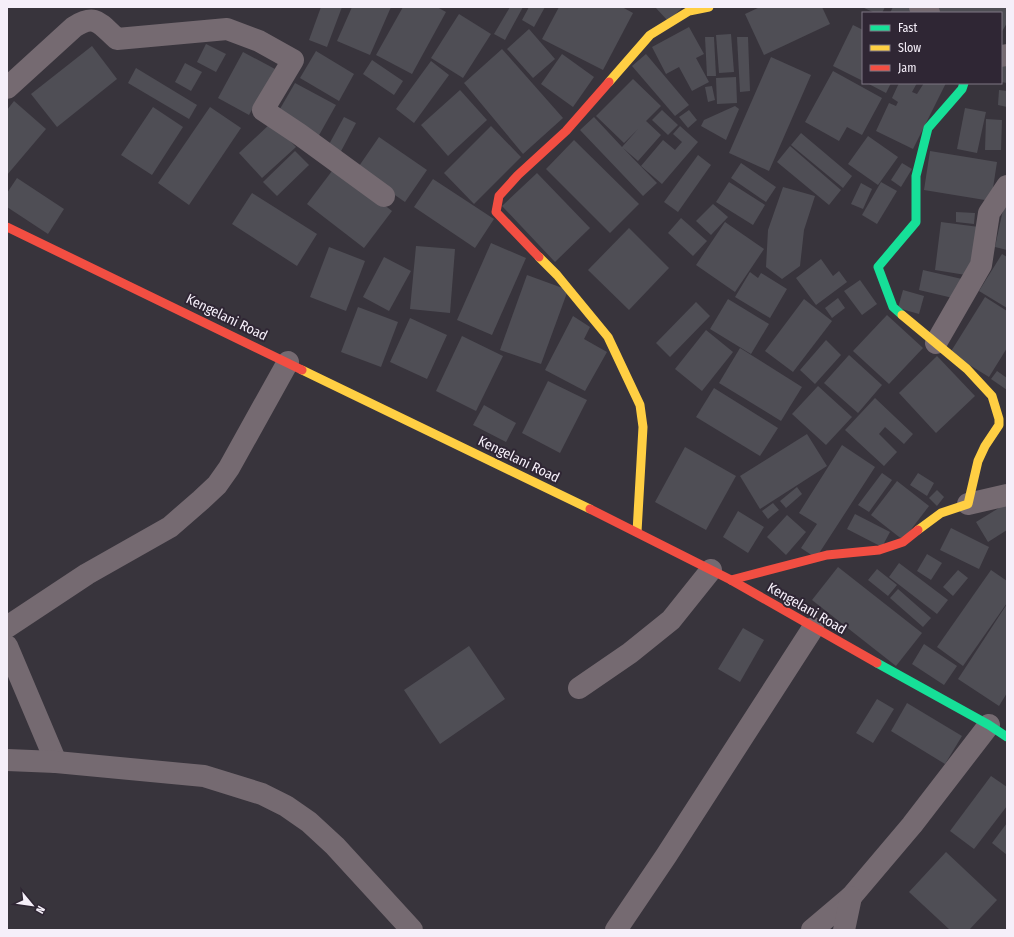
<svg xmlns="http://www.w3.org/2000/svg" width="1014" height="937" viewBox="0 0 1014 937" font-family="'Fira Sans Condensed',sans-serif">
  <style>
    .building { fill: #4f4e55 }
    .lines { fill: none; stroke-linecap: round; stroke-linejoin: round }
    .street { stroke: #756a71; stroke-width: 22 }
    .fast { stroke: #16e098; stroke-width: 9 }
    .slow { stroke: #ffcf43; stroke-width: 9 }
    .jam { stroke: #f24e42; stroke-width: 9 }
    .labels { text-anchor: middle; stroke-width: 4; stroke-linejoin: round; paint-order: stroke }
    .street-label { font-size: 14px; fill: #f5eff9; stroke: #2f2634 }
  </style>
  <rect width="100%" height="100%" fill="#38343c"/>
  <g class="building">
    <polygon points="321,7 342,7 327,47 309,40"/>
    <polygon points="352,7 391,7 370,55 337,41"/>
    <polygon points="403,7 437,7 446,12 412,74 376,55"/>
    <polygon points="510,7 523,7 505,40 494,34"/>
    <polygon points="529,7 545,7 534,27 522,20"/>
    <polygon points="559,7 622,7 633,13 603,70 542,39"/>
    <polygon points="655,7 683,7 668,21"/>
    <polygon points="760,7 822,7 830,24 764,55 745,14"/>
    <polygon points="862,7 885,7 882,13 875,13"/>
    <polygon points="893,7 907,7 918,13 890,13"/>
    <polygon points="929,7 1007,7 1007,23 1001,33 1001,13 936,13"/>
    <polygon points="459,14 491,34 463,78 431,58"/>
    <polygon points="853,25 863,30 863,81 833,66"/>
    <polygon points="689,27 704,54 696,58 709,82 692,91 679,67 666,74 652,47"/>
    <polygon points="529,29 555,59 533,78 507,49"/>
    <polygon points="731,34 734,72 719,73 716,35"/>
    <polygon points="705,37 714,37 716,76 707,76"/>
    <polygon points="737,37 748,37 750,91 740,92"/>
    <polygon points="206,44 226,54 216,72 197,62"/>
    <polygon points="92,46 117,79 57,127 31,94"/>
    <polygon points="502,49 563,118 523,154 464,83"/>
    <polygon points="316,51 354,74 339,101 300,78"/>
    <polygon points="243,52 275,69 249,115 218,98"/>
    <polygon points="562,54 594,77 573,107 541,84"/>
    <polygon points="646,54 689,105 675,116 632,66"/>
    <polygon points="771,57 811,75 769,171 729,153"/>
    <polygon points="372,60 403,81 394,95 363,74"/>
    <polygon points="431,61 449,75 414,123 396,109"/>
    <polygon points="185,63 202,72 191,91 175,82"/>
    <polygon points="1001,63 1007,64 1007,83 1001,82"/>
    <polygon points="136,68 197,105 189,119 128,83"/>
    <polygon points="833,71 882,98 862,135 847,127 839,141 805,122"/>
    <polygon points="736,77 737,103 717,104 716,78"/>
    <polygon points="633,79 661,106 646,121 661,135 638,161 623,148 657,183 643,196 580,130 594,117 622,147 638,129 624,143 596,116"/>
    <polygon points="295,83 336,105 318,137 277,114"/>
    <polygon points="867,83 891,83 886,93"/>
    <polygon points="899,83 917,83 912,92 917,94 924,83 946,83 913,149 876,131 889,103 896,106 898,102 892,98"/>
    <polygon points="712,86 715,100 708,102 705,87"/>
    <polygon points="460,90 487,120 448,156 421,125"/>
    <polygon points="999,90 1007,91 1007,107 998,105"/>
    <polygon points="14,101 46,129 7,175 7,110"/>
    <polygon points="735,106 739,109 726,140 701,126 704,120"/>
    <polygon points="153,107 183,127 152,175 121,155"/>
    <polygon points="210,107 241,128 189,205 158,183"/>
    <polygon points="965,108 986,112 977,153 957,149"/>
    <polygon points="662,110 678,125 668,135 652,120"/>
    <polygon points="689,110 697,120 688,128 679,117"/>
    <polygon points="344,117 356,123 339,155 327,148"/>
    <polygon points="986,119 1002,120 1001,150 985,150"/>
    <polygon points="272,122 296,147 262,178 239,153"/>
    <polygon points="491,126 521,157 474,204 444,173"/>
    <polygon points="680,126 698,142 662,184 641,166 663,140 675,150 682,142 673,134"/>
    <polygon points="801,133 852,176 843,188 791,145"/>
    <polygon points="868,136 898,157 878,185 848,164"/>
    <polygon points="379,137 427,170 405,202 357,169"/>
    <polygon points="574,140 639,204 610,233 546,169"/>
    <polygon points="790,146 841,190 829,205 777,162"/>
    <polygon points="295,151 309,165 277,196 263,182"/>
    <polygon points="930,151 997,162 991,201 924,190"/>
    <polygon points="698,155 711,165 678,212 664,202"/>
    <polygon points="741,163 776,187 766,202 731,178"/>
    <polygon points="902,163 912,169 901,187 891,180"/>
    <polygon points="335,167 392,211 364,248 307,204"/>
    <polygon points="537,173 590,228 555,262 502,206"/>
    <polygon points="17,178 64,209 48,234 7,207 7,193"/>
    <polygon points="433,179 494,219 475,248 414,207"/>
    <polygon points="729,182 765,205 753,225 716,202"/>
    <polygon points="881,182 897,191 877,224 862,215"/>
    <polygon points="861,183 872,189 863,209 851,204"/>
    <polygon points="783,187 815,196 804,230 800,266 782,279 766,267 768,230"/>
    <polygon points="252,193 317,234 297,266 232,224"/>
    <polygon points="713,204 728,217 711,235 696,221"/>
    <polygon points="1004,205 1007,206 1007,250 995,247"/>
    <polygon points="956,212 975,213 974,224 956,222"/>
    <polygon points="681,218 707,241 693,256 668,233"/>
    <polygon points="725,222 764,249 735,292 696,265"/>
    <polygon points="941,222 979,227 972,276 935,270"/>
    <polygon points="629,228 669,268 629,310 588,270"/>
    <polygon points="491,243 526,258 492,335 457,320"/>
    <polygon points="416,246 455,249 450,313 410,309"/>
    <polygon points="329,247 365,261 346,311 310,297"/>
    <polygon points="1002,254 1007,257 1007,308 979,291"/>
    <polygon points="384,257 411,271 389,311 363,297"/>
    <polygon points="821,259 833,276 839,271 847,282 816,305 796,278"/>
    <polygon points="923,270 962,279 957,299 919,290"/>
    <polygon points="750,272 758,278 761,273 787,289 770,318 735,297"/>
    <polygon points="527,275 568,290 541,364 500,350"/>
    <polygon points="860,280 877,304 862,315 844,291"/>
    <polygon points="903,290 924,296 919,314 898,308"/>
    <polygon points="985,297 1007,311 1007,348 989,377 950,353"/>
    <polygon points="838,298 845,308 832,318 825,308"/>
    <polygon points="728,299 769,324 751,354 710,329"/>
    <polygon points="804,299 832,321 793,372 765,351"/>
    <polygon points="696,302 710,316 670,357 656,343"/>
    <polygon points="358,307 398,322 381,367 341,352"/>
    <polygon points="887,315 923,348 889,384 853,351"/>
    <polygon points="573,316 590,327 584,339 607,352 585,391 545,370"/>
    <polygon points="410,318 447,335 427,379 390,362"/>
    <polygon points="706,330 733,352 702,391 675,369"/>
    <polygon points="462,336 503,356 476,411 436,391"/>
    <polygon points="826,340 841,355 815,384 800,370"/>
    <polygon points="740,348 802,387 781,421 719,383"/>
    <polygon points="849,355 882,385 858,413 824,383"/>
    <polygon points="937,356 975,396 936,433 899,393"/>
    <polygon points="997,371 1007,378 1007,390 991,379"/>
    <polygon points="548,381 587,400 560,453 522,433"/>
    <polygon points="818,386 852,417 826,445 792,414"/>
    <polygon points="714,388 778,428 760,456 696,417"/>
    <polygon points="875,398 913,434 904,444 885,427 879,434 897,452 884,466 845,430"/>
    <polygon points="484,405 516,423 506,442 473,425"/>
    <polygon points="807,434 827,466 760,509 740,476"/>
    <polygon points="842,445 875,467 816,558 801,548 817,524 799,513"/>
    <polygon points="685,447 736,476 706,530 655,502"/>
    <polygon points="882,473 892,480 869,512 858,505"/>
    <polygon points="918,473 934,483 927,496 910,485"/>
    <polygon points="897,481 929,506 903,540 871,515"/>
    <polygon points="797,487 802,494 786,508 780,501"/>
    <polygon points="937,490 944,497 937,506 929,498"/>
    <polygon points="773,503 779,510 768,519 762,511"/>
    <polygon points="1007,503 1007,530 988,542 976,522"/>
    <polygon points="738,511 764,527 748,553 723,537"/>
    <polygon points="855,514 890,532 882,547 847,529"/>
    <polygon points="787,515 806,532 786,555 767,537"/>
    <polygon points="951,528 989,547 979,569 940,550"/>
    <polygon points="927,554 942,563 931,580 917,571"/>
    <polygon points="899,563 948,600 937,614 889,577"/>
    <polygon points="838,567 922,633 896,666 812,600"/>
    <polygon points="877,569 897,585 888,596 868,580"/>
    <polygon points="958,570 968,578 953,596 943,587"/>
    <polygon points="991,570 1007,581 1007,603 963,666 937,647"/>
    <polygon points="898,589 931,618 923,627 890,598"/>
    <polygon points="1007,604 1007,693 999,706 958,679"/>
    <polygon points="743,628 764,640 740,682 718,669"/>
    <polygon points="924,644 957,666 944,685 912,664"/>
    <polygon points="469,646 505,699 440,744 404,690"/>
    <polygon points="877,699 894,709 873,743 856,733"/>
    <polygon points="907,703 962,736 945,764 891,731"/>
    <polygon points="991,776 1007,787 1007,806 974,849 950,831"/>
    <polygon points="1007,823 1007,855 992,843"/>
    <polygon points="946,852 997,900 969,930 950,930 909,892"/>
  </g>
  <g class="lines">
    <g class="street">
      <polyline points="920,7 929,13"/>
      <polyline points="1001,56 1007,55"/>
      <path d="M7,88L74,27C96,13 100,24 117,39L227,29L259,41L293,60L263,110L299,134L384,196"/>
      <polyline points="936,343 981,265 989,213 1007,186"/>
      <polyline points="968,504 1007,495"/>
      <polyline points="7,627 87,574 170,527 201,500 217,485 229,468 288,362"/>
      <polyline points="7,646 56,762"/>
      <polyline points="579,688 630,653 671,620 711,570"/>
      <polyline points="7,760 56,762 204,776 262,794 286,806 309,822 335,846 412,930"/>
      <polyline points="616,930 666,856 813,628"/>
      <polyline points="812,930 851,897 912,825 989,725"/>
      <polyline points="844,930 851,897"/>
    </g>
    <g class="fast">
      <polyline points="902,315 893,307 878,267 916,222 916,176 928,128 962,89 964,83"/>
      <polyline points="877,663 989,725 1007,737"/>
    </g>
    <g class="slow">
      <polyline points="609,82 650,35 689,11 709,7"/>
      <polyline points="539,257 557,275 608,337 640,405 643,427 637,532"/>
      <polyline points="902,315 967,369 992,396 999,419 999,425 985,446 978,461 968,504 941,513 918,530"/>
      <polyline points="302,370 590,509"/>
    </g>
    <g class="jam">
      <polyline points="7,227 302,370"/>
      <polyline points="539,257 496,212 499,196 518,175 566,131 609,82"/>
      <polyline points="590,509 731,580 877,663"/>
      <polyline points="731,580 827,555 879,550 903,542 918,530"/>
    </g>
  </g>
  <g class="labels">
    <g class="street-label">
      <text transform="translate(227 317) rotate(26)" y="5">Kengelani Road</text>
      <text transform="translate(519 459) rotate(26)" y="5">Kengelani Road</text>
      <text transform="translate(807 608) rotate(30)" y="5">Kengelani Road</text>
    </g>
  </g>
  <rect width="1014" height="937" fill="none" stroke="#f5eff9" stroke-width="16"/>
  <rect x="862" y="12" width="140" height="72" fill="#2f2634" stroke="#7e7683"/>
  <rect x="870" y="25" width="20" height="6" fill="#16e098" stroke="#7e7683"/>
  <text x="898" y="32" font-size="12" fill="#f5eff9">Fast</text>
  <rect x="870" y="45" width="20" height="6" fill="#ffcf43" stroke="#7e7683"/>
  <text x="898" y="52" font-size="12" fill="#f5eff9">Slow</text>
  <rect x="870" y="65" width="20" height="6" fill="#f24e42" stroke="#7e7683"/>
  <text x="898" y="72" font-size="12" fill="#f5eff9">Jam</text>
  <g transform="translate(32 905) rotate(119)" stroke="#2f2634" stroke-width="3" paint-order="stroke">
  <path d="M0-3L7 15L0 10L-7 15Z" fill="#f5eff9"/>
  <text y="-6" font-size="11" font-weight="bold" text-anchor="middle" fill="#f5eff9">N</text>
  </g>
</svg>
